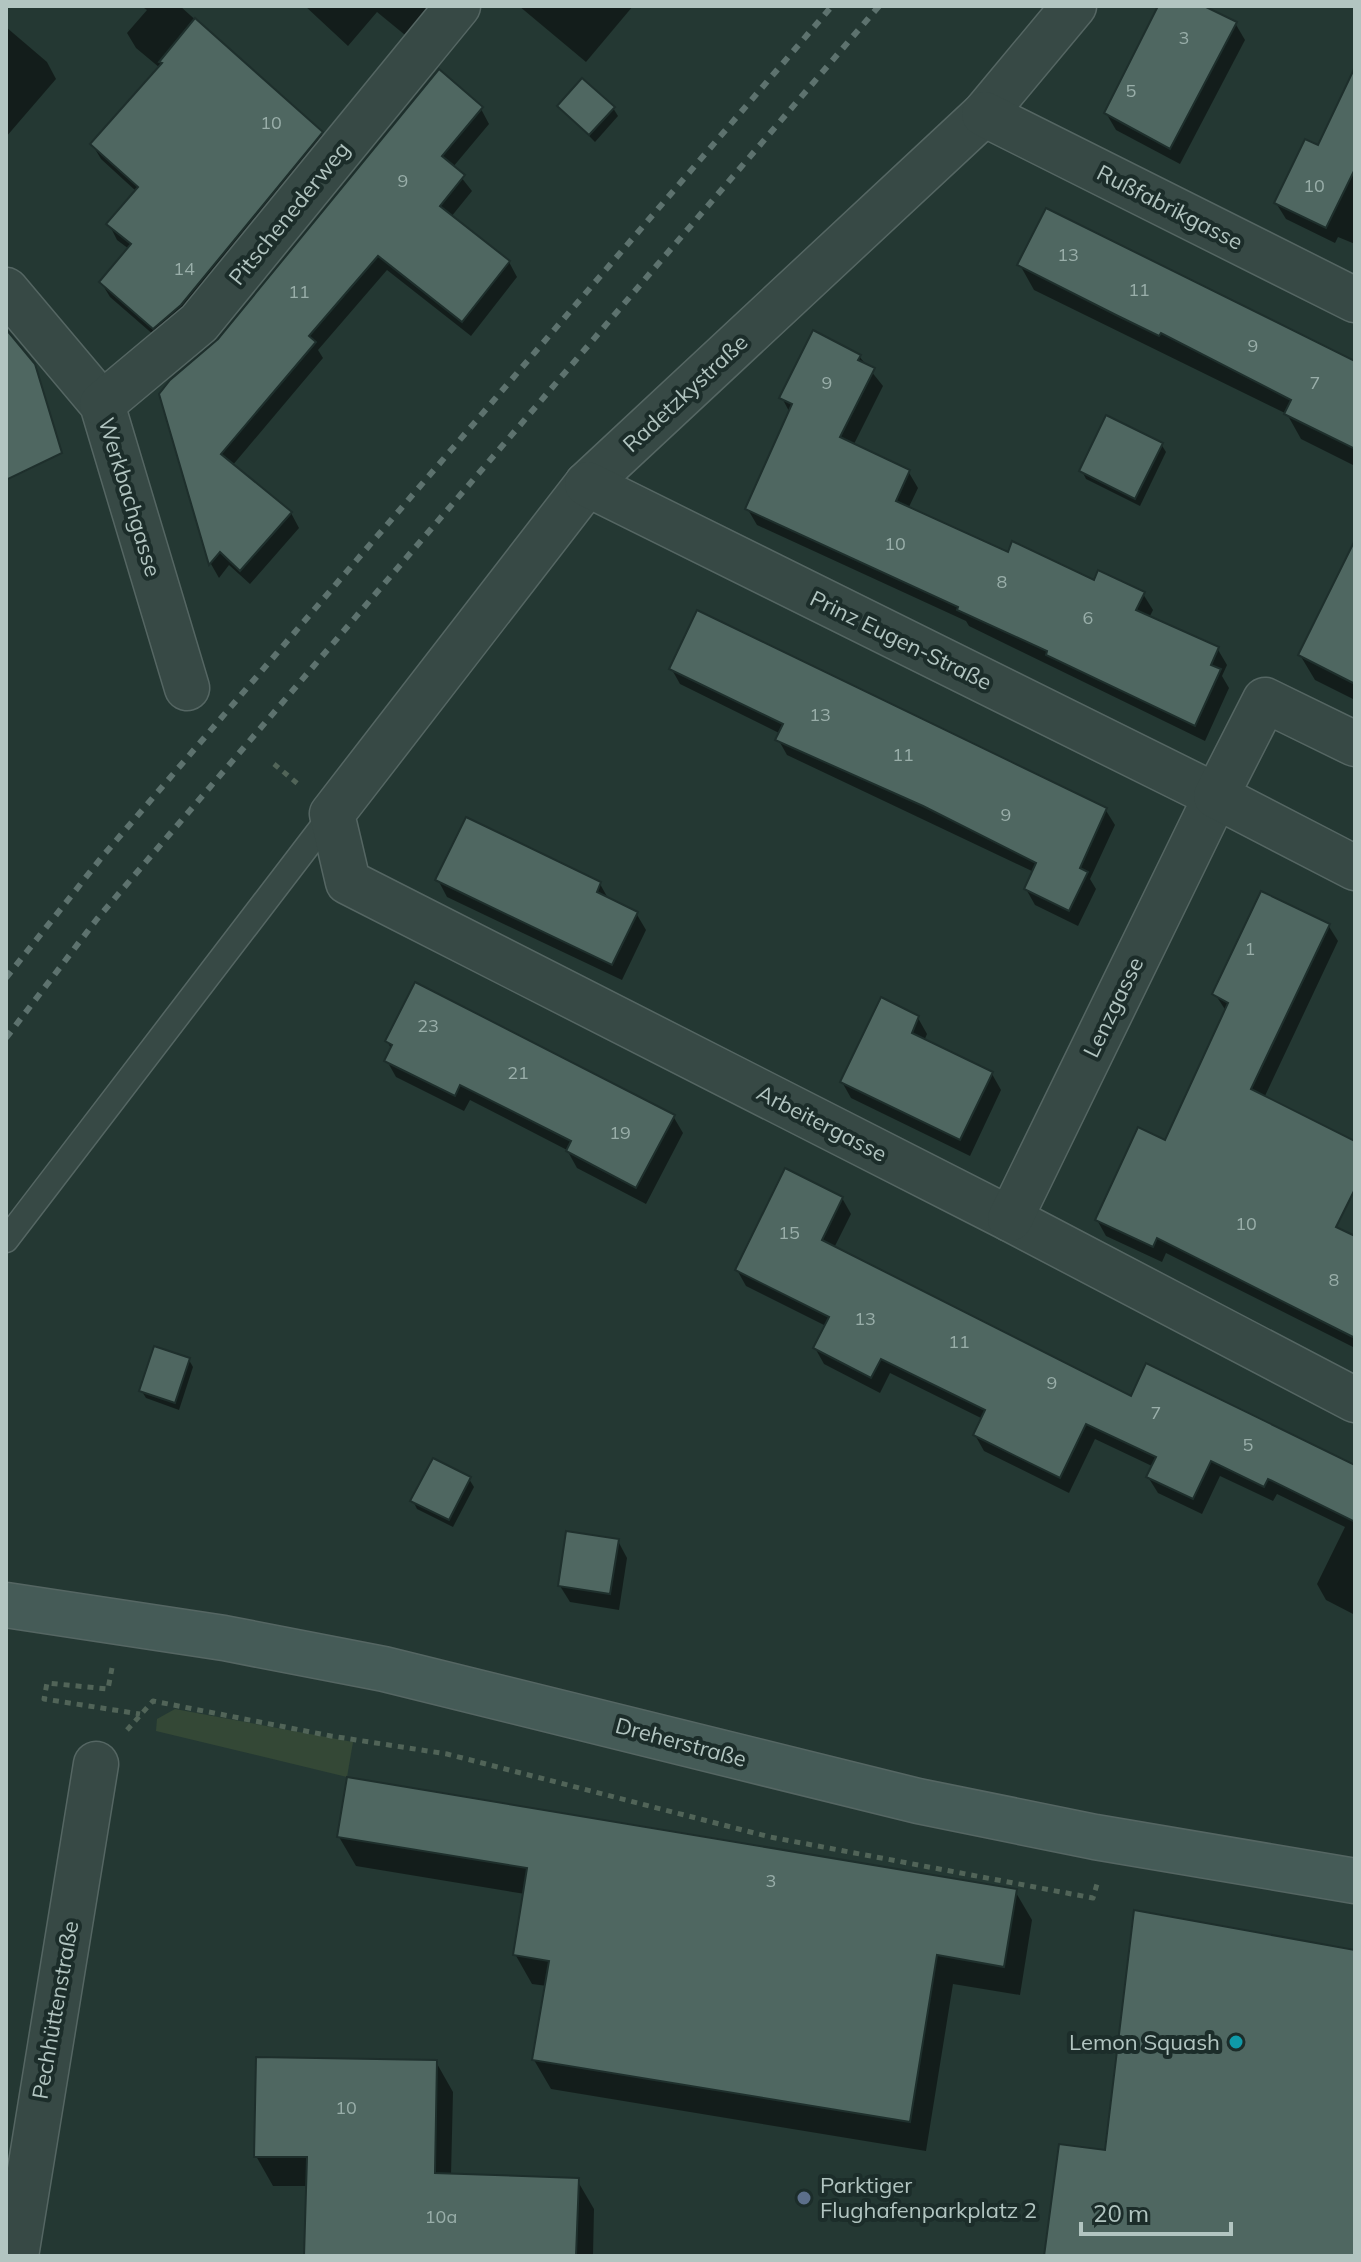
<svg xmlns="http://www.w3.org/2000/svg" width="1361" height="2262" viewBox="0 0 1361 2262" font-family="Mulish,sans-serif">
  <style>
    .green { fill: #344836 }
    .shadow { fill: #0007 }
    .building { fill: #4f6761; stroke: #1e2f2c; stroke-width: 2 }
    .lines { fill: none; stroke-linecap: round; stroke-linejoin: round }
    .lane-casing { stroke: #556663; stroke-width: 27 }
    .street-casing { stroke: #556663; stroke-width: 47 }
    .secondary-casing { stroke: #556663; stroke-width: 47 }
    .path { stroke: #516458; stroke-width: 5; stroke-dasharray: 6 6; stroke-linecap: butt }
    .lane { stroke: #374945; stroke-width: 24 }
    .street { stroke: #374945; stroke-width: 44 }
    .secondary { stroke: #455b57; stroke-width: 44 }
    .rail { stroke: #5d726e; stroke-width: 6; stroke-dasharray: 8 8; stroke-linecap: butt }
    .culture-dot { fill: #0f9aa8; stroke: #1c2d2a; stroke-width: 3 }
    .service-dot { fill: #5c6f8a; stroke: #1c2d2a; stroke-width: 3 }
    .labels { text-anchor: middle; stroke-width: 8; stroke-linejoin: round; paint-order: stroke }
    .number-label { font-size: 18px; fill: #99aea9 }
    .street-label { font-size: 22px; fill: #b2c5c1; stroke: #1c2d2a }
    .poi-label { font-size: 22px; fill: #b2c5c1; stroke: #1c2d2a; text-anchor: end }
  </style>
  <rect width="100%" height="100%" fill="#243833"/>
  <polygon class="green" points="175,1709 353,1742 347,1777 156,1731 157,1719"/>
  <g class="shadow">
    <polygon points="141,6 180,6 321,133 330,148 163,343 110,297 101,282 129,249 117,240 109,224 137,192 101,159 92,144 160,68 136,48 127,33 147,10"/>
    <polygon points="305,6 446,6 416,44 377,12 348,46"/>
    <polygon points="519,6 633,6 586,62"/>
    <polygon points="1160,6 1200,6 1235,23 1245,40 1180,164 1116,130 1106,113"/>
    <polygon points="6,27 47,62 56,79 6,137"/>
    <polygon points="1355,72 1355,244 1338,237 1335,243 1286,219 1276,203 1319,147"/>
    <polygon points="560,106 613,108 618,116 595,142"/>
    <polygon points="481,109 489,124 453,167 472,191 451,217 509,262 517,277 471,336 387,270 318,350 323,358 232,466 291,513 299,528 250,584 229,565 219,578 211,564 161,395"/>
    <polygon points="1020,265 1355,363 1355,466 1301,439 1287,414 1034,290"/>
    <polygon points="859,356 883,386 853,446 908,471 918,488 908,509 1009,555 1143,594 1153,610 1149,618 1217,648 1227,665 1222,676 1229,688 1205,741 969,626 966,621 757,525 747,508 790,413 782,398"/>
    <polygon points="1161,444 1166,452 1140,506 1086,479 1082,471"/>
    <polygon points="1355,545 1355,700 1315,680 1300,655"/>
    <polygon points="671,668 1105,809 1115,825 1090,879 1096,889 1078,926 1035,905 1026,889 1034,872 787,755 778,739 781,734 680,684"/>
    <polygon points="438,880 600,884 609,900 636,913 646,930 622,980 447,897"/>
    <polygon points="1328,925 1338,941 1264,1098 1355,1143 1355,1196 1350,1194 1323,1248 1355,1264 1355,1348 1166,1253 1162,1262 1106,1236 1097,1220 1166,1142 1226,1011 1215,994"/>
    <polygon points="918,1018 927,1034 924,1041 992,1074 1001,1090 970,1156 851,1098 842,1082"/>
    <polygon points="387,1041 673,1116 683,1133 646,1204 577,1168 567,1150 470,1100 464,1111 396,1077 387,1061 392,1050"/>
    <polygon points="842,1198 851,1214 834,1248 1132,1399 1355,1467 1355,1615 1326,1600 1317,1584 1345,1527 1277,1494 1273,1501 1220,1476 1202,1514 1158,1493 1148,1477 1154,1467 1095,1439 1069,1493 984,1451 975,1435 983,1419 890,1373 880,1393 824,1364 815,1348 826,1326 746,1286 737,1270"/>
    <polygon points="189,1360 193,1367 179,1410 146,1398 141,1390"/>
    <polygon points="469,1479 474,1487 453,1527 417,1509 413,1501"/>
    <polygon points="618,1541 627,1558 619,1610 570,1602 560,1586"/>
    <polygon points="339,1837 1015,1891 1032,1920 1020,1995 953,1984 926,2151 551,2089 534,2060 547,1986 532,1984 515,1954 525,1894 356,1866"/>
    <polygon points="436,2062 453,2092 451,2176 577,2180 594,2209 593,2256 306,2256 308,2186 273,2186 256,2156"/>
  </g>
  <g class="building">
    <polygon points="1158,6 1204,6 1237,22 1170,149 1104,113"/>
    <polygon points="195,18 323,132 181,305 153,329 99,282 131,244 106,224 138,187 90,144 162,63 159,62"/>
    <polygon points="1355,67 1355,169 1326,228 1274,203 1305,139 1318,145"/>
    <polygon points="439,69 483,107 442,156 465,175 440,206 510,261 462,322 378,256 309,336 316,342 221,454 292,512 240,571 220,552 209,565 159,394 170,380 218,339"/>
    <polygon points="582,78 615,107 589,135 557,106"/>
    <polygon points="1046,208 1355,361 1355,449 1284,414 1291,400 1161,333 1159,336 1116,315 1017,265"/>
    <polygon points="6,329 35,364 62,453 6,480"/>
    <polygon points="813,330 861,355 858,360 875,368 840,437 910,470 896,501 1008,552 1012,541 1094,580 1098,570 1145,592 1136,610 1219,647 1211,665 1221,669 1195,726 1046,655 1047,651 957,610 958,607 745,509 792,404 779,398"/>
    <polygon points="1106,415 1163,443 1135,499 1079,471"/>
    <polygon points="1355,540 1355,684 1298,655"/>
    <polygon points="697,610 1107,808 1080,868 1088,872 1069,911 1024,889 1036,863 923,806 775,740 783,724 669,669"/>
    <polygon points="466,817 601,882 597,892 638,912 612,965 435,880"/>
    <polygon points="1261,891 1330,924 1251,1089 1355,1141 1355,1189 1336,1227 1355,1236 1355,1338 1157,1238 1153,1247 1095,1220 1138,1127 1165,1140 1228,1003 1212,994"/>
    <polygon points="415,982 675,1115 636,1188 566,1151 571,1141 460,1085 455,1096 384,1061 392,1045 385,1041"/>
    <polygon points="881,997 919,1016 912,1033 993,1072 960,1140 840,1082"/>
    <polygon points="785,1168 843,1197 822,1240 1131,1396 1146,1363 1355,1465 1355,1522 1268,1479 1264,1487 1211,1461 1193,1499 1146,1477 1156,1457 1086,1424 1060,1478 973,1435 985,1410 881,1359 871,1378 813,1348 829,1317 735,1270"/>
    <polygon points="154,1346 190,1358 175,1403 139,1391"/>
    <polygon points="433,1458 471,1477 449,1520 410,1501"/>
    <polygon points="566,1531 619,1539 610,1594 558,1586"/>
    <polygon points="347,1777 1017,1889 1004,1967 937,1955 910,2122 532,2060 549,1961 513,1955 527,1868 337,1837"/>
    <polygon points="1134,1910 1355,1950 1355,2256 1044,2256 1059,2144 1105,2150"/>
    <polygon points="256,2057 437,2060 435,2173 579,2178 576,2256 304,2256 307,2157 254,2157"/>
  </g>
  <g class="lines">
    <defs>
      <polyline id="lane" points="6,1240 332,814"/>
      <g id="street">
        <polyline points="1074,6 984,114 587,484 332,814 348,882 1010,1219 1355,1400"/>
        <polyline points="984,114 1355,300"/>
        <polyline points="6,290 102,404 187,688"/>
        <polyline points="102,404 199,323 458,6"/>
        <polyline points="587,484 1216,796 1010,1219"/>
        <polyline points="1355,744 1265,700 1216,796 1355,868"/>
        <polyline points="16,2256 96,1764"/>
      </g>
      <polyline id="secondary" points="6,1605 224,1638 384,1669 918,1801 1095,1837 1355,1881"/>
    </defs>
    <use href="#lane" class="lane-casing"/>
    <use href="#street" class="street-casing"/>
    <use href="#secondary" class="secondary-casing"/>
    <g class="path">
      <polyline points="274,764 298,784"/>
      <polyline points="112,1668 108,1689 47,1683 44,1699 140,1714"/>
      <polyline points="127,1730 153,1701 331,1736 447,1754 770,1837 1093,1898 1097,1884"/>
    </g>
    <use href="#lane" class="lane"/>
    <use href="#street" class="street"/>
    <use href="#secondary" class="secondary"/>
    <g class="rail">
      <polyline points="6,978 102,857 832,6"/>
      <polyline points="6,1038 97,919 879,6"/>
    </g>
  </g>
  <circle class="culture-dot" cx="1236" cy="2042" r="8"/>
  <circle class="service-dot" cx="804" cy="2198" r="8"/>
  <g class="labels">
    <g class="number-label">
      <text x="1184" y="44">3</text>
      <text x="1131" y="97">5</text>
      <text x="271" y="129">10</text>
      <text x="403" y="187">9</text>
      <text x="1314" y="192">10</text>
      <text x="1068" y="261">13</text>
      <text x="184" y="275">14</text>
      <text x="1139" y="296">11</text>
      <text x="299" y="298">11</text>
      <text x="1253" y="352">9</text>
      <text x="827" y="389">9</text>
      <text x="1315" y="389">7</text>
      <text x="895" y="550">10</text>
      <text x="1002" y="588">8</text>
      <text x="1088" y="624">6</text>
      <text x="820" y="721">13</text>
      <text x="903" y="761">11</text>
      <text x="1006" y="821">9</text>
      <text x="1250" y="955">1</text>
      <text x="428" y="1032">23</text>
      <text x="518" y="1079">21</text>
      <text x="620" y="1139">19</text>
      <text x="1246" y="1230">10</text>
      <text x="789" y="1239">15</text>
      <text x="1334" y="1286">8</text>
      <text x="865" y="1325">13</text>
      <text x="959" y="1348">11</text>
      <text x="1052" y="1389">9</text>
      <text x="1156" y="1419">7</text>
      <text x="1248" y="1451">5</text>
      <text x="771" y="1887">3</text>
      <text x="346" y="2114">10</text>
      <text x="441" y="2223">10a</text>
    </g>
    <g class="street-label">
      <text transform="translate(1170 207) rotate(27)" y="8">Rußfabrikgasse</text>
      <text transform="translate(289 213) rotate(-51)" y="8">Pitschenederweg</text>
      <text transform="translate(685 393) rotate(-43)" y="8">Radetzkystraße</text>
      <text transform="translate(130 497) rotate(73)" y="8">Werkbachgasse</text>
      <text transform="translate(901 640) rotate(26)" y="8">Prinz Eugen-Straße</text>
      <text transform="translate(1113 1007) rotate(-64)" y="8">Lenzgasse</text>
      <text transform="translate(822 1123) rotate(27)" y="8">Arbeitergasse</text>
      <text transform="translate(681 1742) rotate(15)" y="8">Dreherstraße</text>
      <text transform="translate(55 2010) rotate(-80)" y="8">Pechhüttenstraße</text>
    </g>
    <g class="poi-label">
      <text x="1220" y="2050">Lemon Squash</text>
      <text x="820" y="2193" text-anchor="start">Parktiger<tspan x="820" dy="25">Flughafenparkplatz 2</tspan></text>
    </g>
  </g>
  <rect width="1361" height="2262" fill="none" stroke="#b2c5c1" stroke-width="16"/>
  <path d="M1081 2222v12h150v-12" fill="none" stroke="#b2c5c1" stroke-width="4"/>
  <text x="1093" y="2222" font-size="24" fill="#b2c5c1" stroke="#1c2d2a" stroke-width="6" paint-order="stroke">20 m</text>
</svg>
